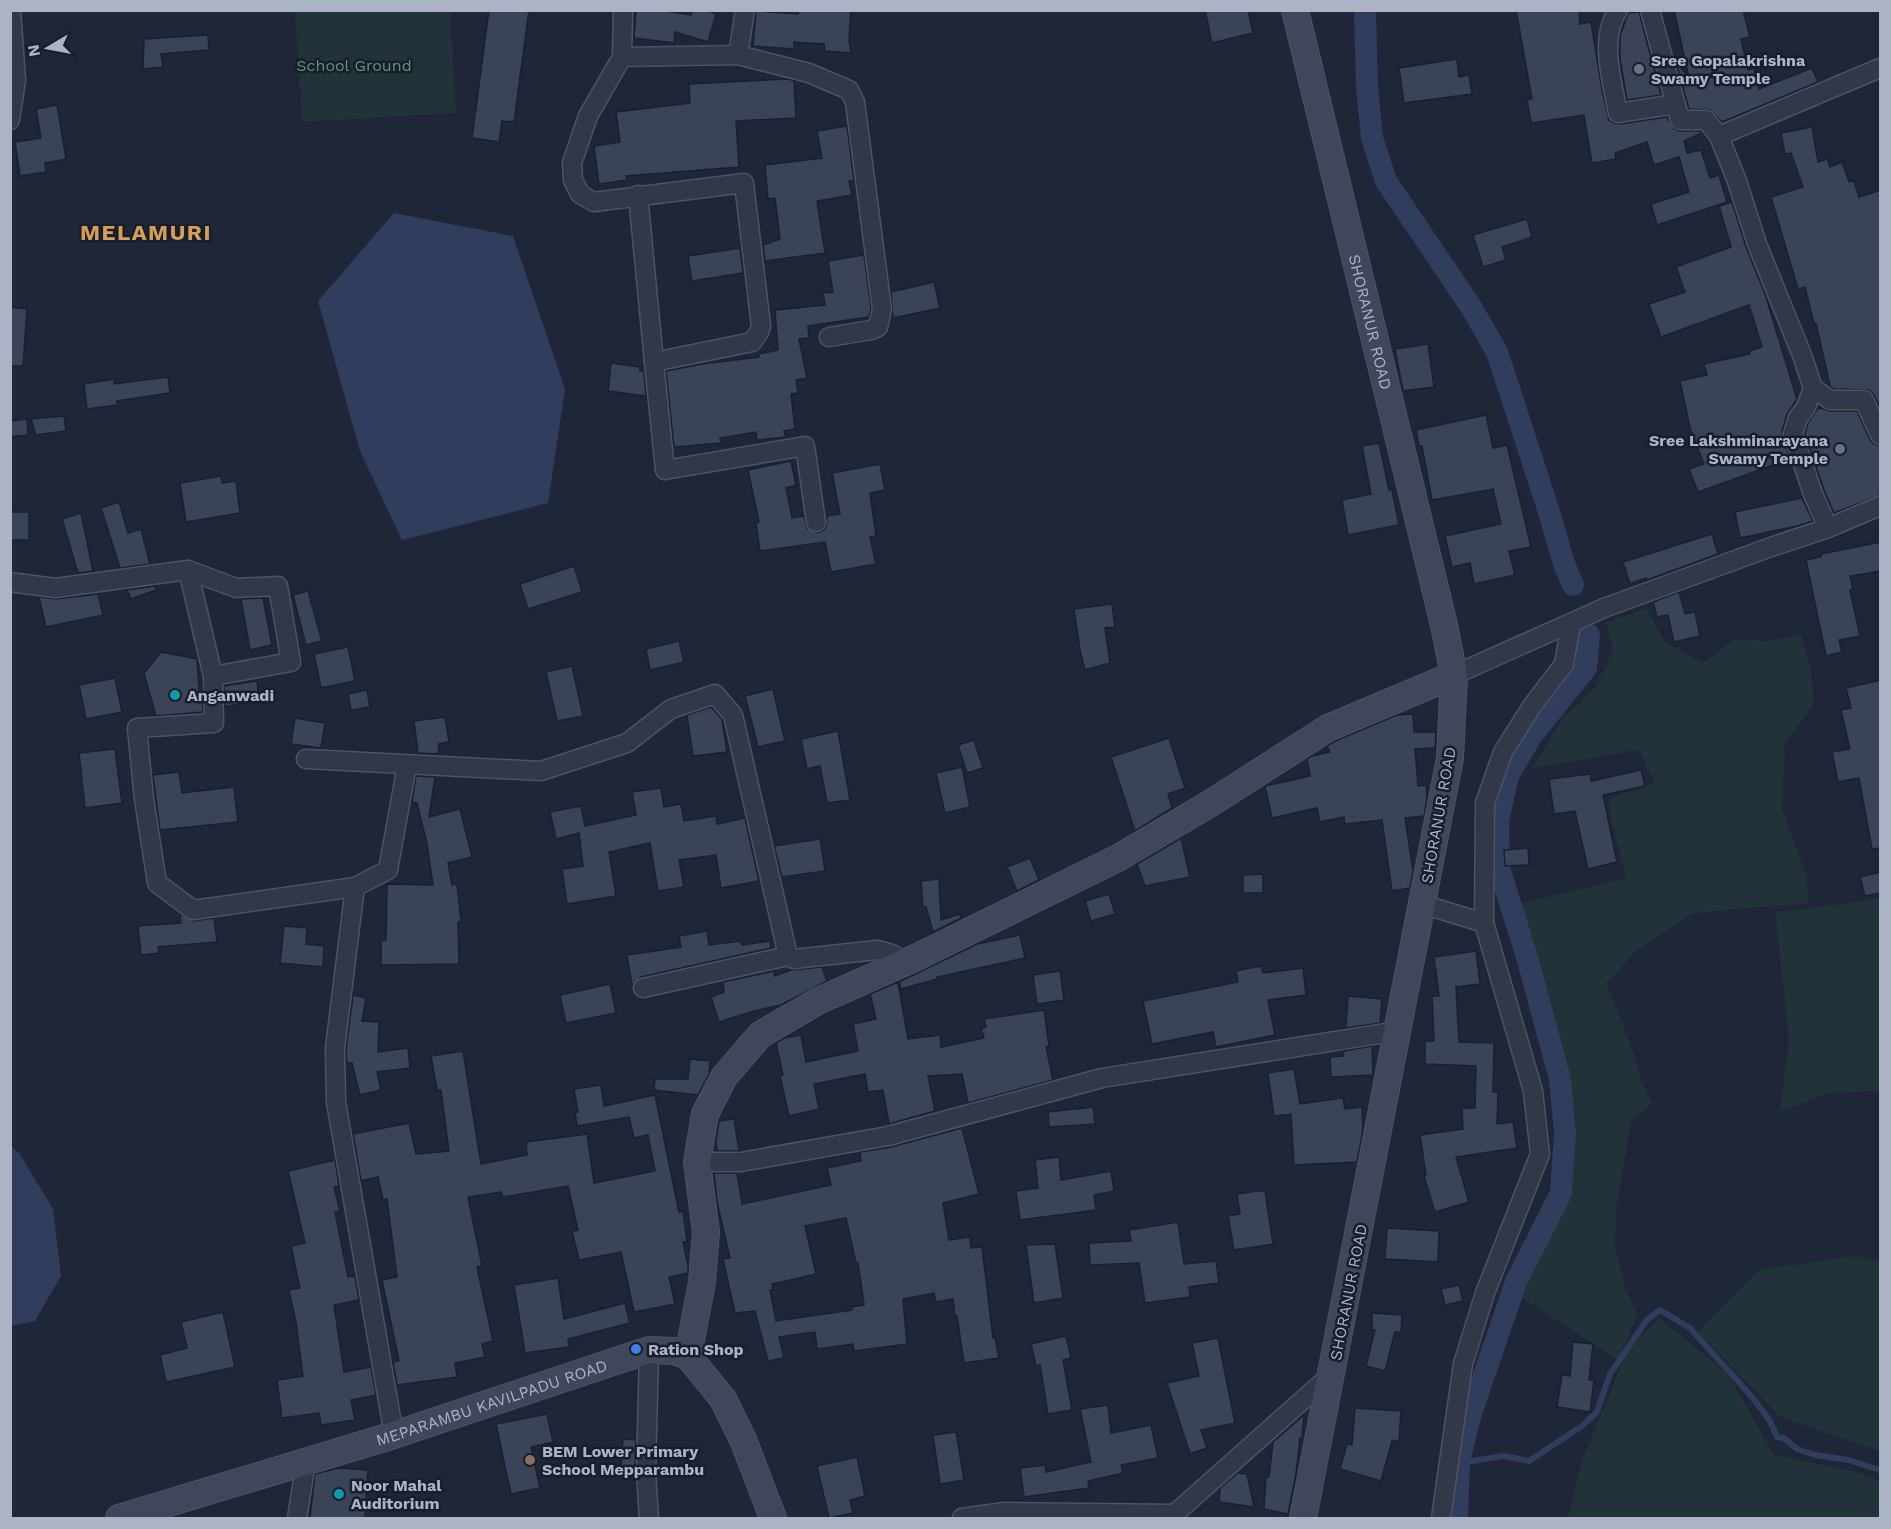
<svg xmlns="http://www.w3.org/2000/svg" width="1891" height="1529" viewBox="0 0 1891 1529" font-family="'Work Sans',sans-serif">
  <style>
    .green { fill: #213238 }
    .water { fill: #303d5d }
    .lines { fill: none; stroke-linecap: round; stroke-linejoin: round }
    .stream { stroke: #303d5d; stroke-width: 6 }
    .canal { stroke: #303d5d; stroke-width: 22 }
    .building { fill: #3b4358; stroke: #1a202e; stroke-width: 1.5; fill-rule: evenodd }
    .street-casing { stroke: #4d5363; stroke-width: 21 }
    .secondary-casing { stroke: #4d5363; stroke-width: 28 }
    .street { stroke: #323847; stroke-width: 18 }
    .secondary { stroke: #40475b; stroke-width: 26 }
    .worship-dot { fill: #6b7280; stroke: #181e2c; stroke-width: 2 }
    .culture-dot { fill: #0f9aa8; stroke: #181e2c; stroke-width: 2 }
    .shop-dot { fill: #3f7fe0; stroke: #181e2c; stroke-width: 2 }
    .education-dot { fill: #8d6e63; stroke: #181e2c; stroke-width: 2 }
    .labels { text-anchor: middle; stroke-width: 5; stroke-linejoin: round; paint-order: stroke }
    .poi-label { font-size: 16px; font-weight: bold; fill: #acb3c5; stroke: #181e2c; text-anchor: start }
    .park-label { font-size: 16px; fill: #649575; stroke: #181e2c }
    .street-label { font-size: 16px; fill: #acb3c5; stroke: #181e2c }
    .district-label { font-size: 22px; font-weight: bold; letter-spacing: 1.5px; fill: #d69e56; stroke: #181e2c }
  </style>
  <rect width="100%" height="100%" fill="#1f2637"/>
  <g class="green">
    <polygon points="295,11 450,11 456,113 302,122"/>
    <path d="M1646,608L1665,642L1703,663L1735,639L1768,641L1801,635L1810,664L1814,704L1785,743L1782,809L1807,877L1808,903L1693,913L1636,951L1607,983C1614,1005 1624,1025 1631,1046C1638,1066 1642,1085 1652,1104L1631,1121L1616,1209L1615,1247L1626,1289L1638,1314L1618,1360L1519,1296L1573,1177L1576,1120L1564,1053L1544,984L1523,924L1518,904L1626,878L1611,820L1608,799L1655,783L1639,750L1533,768L1561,720L1595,688L1613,650L1606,623Z"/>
    <polygon points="1880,898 1880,1091 1829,1093 1780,1112 1789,1040 1775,913"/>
    <polygon points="1857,1256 1880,1262 1880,1451 1780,1417 1698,1332 1761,1269"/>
    <polygon points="1659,1318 1728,1374 1774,1455 1857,1472 1880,1481 1880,1518 1568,1518 1582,1460 1627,1352"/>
  </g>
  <g class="water">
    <polygon points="394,213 513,236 565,389 548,503 402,540 360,451 318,301"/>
    <polygon points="11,1146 19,1153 53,1209 61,1276 35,1321 11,1326"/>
  </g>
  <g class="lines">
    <polyline class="stream" points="1459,1461 1466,1462 1504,1456 1529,1461 1582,1426 1597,1412 1610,1374 1647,1320 1660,1310 1690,1328 1753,1398 1770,1421 1777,1437 1784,1438 1797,1449 1815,1455 1848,1460 1880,1470"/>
    <g class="canal">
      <polyline points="1365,10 1367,87 1372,138 1386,181 1471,307 1497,352 1550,515 1564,564 1573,585"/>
      <polyline points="1457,1518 1459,1461 1471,1413 1516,1282 1561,1193 1565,1132 1560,1079 1527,957 1499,868 1498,821 1508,776 1532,735 1586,668 1589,635"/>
    </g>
  </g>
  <g class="building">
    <polygon points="489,10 529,10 514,122 502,121 499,142 472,138"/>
    <polygon points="636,10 659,10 691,15 693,10 706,10 716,14 708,42 675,32 674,43 634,38"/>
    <polygon points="799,10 851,10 849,41 851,53 825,51 824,44 794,42 794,49 753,46 756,11 798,14"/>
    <polygon points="1205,10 1248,10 1253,33 1212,43"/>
    <polygon points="1516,10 1579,10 1580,24 1591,22 1602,90 1609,120 1614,123 1620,124 1667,117 1674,129 1680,131 1701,131 1702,133 1684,141 1687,153 1701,150 1710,178 1719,175 1727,202 1657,225 1651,204 1689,192 1679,157 1654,165 1647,142 1615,153 1616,159 1592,163 1584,115 1531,123 1527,100 1532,99"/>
    <polygon points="1674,10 1743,10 1750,37 1741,39 1748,70 1754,68 1759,89 1812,68 1818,82 1722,122 1710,110 1689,109 1676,62 1689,78"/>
    <polygon points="1639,12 1661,95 1627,100 1620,59 1620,36 1628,13"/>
    <polygon points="208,35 209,50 161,54 163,67 143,69 144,39"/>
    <polygon points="1457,59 1459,77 1469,75 1472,94 1404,103 1399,68"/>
    <polygon points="789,79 794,81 796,118 736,121 739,167 626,176 627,180 599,184 594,146 620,142 616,112 690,103 689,84"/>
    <polygon points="57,105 66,159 45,163 46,172 20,176 15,142 41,138 36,109"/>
    <polygon points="847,126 854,181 849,181 852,195 817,201 825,253 765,261 763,245 780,239 775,198 768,199 765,165 822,158 817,131"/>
    <polygon points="1812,127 1818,162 1827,159 1830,167 1842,162 1849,182 1854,181 1859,197 1881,190 1881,409 1874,395 1869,390 1834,389 1830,386 1816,323 1814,324 1805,287 1798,289 1771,197 1803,187 1791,153 1785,154 1781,133"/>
    <polygon points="1732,202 1746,247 1765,294 1797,399 1787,414 1782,431 1790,459 1698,492 1689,469 1704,464 1690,428 1680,381 1707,375 1704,364 1750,354 1749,351 1762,347 1749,305 1661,337 1649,304 1685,292 1676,267 1731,247 1719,206"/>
    <polygon points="1527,219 1532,237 1502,247 1506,260 1483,267 1473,235"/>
    <polygon points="740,248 743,273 692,281 688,256"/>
    <polygon points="864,255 871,308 869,317 808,326 809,338 799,339 807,378 796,380 798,393 791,394 795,429 784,431 786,437 757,440 756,432 720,438 721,443 674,447 666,371 702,364 759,357 759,354 778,350 775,310 825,305 823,293 833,292 828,261"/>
    <polygon points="934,282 940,308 893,318 891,292"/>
    <polygon points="10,307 27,309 23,366 10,366"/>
    <polygon points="1428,344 1434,387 1403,391 1395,349"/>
    <polygon points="611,363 640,367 640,371 644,371 646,396 608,391"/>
    <polygon points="168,377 170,393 117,401 117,405 87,409 84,384 114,379 114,384"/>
    <polygon points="1821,408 1830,411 1857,411 1870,440 1874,444 1881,446 1881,495 1834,513 1824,490 1805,434 1808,423 1817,409"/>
    <polygon points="1486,415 1493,448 1507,445 1531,547 1509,551 1515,575 1474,584 1470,563 1452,567 1445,536 1501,524 1493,489 1432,500 1422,446 1419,446 1416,430"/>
    <polygon points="64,416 66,431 36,435 31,419"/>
    <polygon points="27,419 28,435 10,437 10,421"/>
    <polygon points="1379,443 1389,490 1392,490 1399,525 1348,535 1342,500 1371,494 1362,446"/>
    <polygon points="791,461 796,485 786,488 792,518 804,516 807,528 817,533 822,531 826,527 827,516 840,514 832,473 880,464 885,490 870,493 876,536 870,537 876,564 831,572 825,542 760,551 756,523 759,522 748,470"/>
    <polygon points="221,476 222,483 236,481 240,513 186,522 180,483"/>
    <polygon points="1802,498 1813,521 1797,526 1740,538 1735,512"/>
    <polygon points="119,502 128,533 141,529 150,564 120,568 101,508"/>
    <rect x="10" y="512" width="19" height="28"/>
    <polygon points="81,513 93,571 78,573 62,519"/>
    <polygon points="1712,534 1718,554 1647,580 1646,578 1630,584 1623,562"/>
    <polygon points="1881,542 1881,571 1850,576 1853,589 1850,590 1860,636 1839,640 1842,652 1826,656 1806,560 1821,557 1821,554"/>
    <polygon points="574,566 582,592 528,609 520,584"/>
    <polygon points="155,586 156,590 131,599 127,590"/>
    <polygon points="308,591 322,641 306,645 293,595"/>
    <polygon points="1679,592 1685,614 1695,612 1700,636 1674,642 1668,615 1657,617 1653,602"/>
    <polygon points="98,594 103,615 46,627 39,597 56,599"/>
    <polygon points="263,598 272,645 250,650 241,599"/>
    <polygon points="1112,604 1115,627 1105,628 1110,663 1085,670 1080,650 1074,609"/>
    <polygon points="679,641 684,662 650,670 646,649"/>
    <polygon points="348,647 355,681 321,688 314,654"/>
    <polygon points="161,652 197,659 199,689 202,689 203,712 156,716 144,673"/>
    <polygon points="572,666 583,716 557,721 546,672"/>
    <polygon points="115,678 122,712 86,719 79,685"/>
    <polygon points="1881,680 1881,848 1872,849 1859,778 1838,782 1832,752 1850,749 1841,710 1851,708 1846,688"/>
    <polygon points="257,681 259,700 225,707 224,686"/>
    <polygon points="773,689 785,741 758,747 745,696"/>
    <polygon points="367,690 370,707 351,710 348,694"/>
    <polygon points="711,707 722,719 727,752 693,756 687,715"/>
    <polygon points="1413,714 1414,732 1436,732 1435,748 1415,749 1418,786 1426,785 1427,798 1424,816 1405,818 1413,871 1410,888 1392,891 1382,820 1345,824 1344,817 1320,822 1317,808 1272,818 1265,786 1310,776 1307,759 1312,756 1330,752 1327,746 1335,741 1397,715"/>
    <polygon points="445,717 449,742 439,744 438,754 418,753 414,721"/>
    <polygon points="295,718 325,723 321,748 291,744"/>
    <polygon points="838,731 850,800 827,803 820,766 807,769 801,739"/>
    <polygon points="1169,738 1185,788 1168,794 1172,808 1135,831 1111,757"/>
    <polygon points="974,740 983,768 967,773 958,745"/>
    <polygon points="115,749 122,803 85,808 79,753"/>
    <polygon points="962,767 970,807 945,813 936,773"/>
    <polygon points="1641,770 1645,786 1603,795 1617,862 1588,869 1575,811 1554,814 1549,779 1590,774 1591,781"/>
    <polygon points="179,772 182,793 234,787 238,822 160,830 153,775"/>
    <polygon points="416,776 435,777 429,817 460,809 472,857 448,863 452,885 457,884 461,921 458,922 459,964 381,965 381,941 386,940 387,884 433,885 427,844 417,803 412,802"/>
    <polygon points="661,788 664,807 681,804 684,821 716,816 717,824 745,818 759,881 721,888 716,855 679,860 684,887 658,891 650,843 609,852 616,896 567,904 562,869 583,866 579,833 556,839 550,812 581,806 585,826 636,815 632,792"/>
    <polygon points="1181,838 1190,877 1145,886 1137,864"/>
    <polygon points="820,839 825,871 782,877 774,846"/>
    <polygon points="1528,848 1529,865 1505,866 1504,850"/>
    <polygon points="1030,858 1039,880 1017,891 1007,867"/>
    <polygon points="1881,872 1881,893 1865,896 1860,877"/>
    <polygon points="1263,874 1263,893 1243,893 1243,875"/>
    <polygon points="939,879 941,920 960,914 961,918 933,932 926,907 923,907 921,881"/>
    <polygon points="1109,894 1115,914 1091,921 1085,901"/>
    <polygon points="180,914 194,921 214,918 217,942 158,947 159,953 141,955 138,926 181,923"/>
    <polygon points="284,926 307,928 306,944 324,946 323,967 280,963"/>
    <polygon points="707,931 709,945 741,941 742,945 770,941 771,948 641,977 632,985 627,955 681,947 679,936"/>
    <polygon points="1020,935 1025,958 937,977 937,979 901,989 899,982 977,944"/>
    <polygon points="1476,951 1480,984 1456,987 1459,1042 1494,1043 1493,1092 1498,1092 1497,1124 1513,1122 1517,1148 1456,1157 1469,1202 1435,1212 1424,1176 1426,1175 1420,1135 1463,1129 1462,1108 1475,1108 1476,1066 1425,1064 1425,1041 1434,1041 1432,996 1439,996 1434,957"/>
    <polygon points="1261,966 1263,973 1303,968 1306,995 1268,1000 1275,1035 1216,1047 1213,1032 1152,1044 1143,1001 1238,982 1236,971"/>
    <polygon points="822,967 827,981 781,1005 754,1011 719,1022 711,997 724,992 723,982 774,971 775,976 791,970"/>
    <polygon points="1060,971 1064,1000 1037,1004 1033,975"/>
    <polygon points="898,982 908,1039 940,1035 941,1047 984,1038 981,1029 986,1027 984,1019 1044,1010 1049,1046 1046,1047 1053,1080 968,1103 962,1074 928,1076 935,1111 889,1124 883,1090 868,1092 865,1074 814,1084 819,1109 789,1116 780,1076 783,1075 776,1043 784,1038 801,1035 806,1062 858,1051 853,1024 876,1019 870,994"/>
    <polygon points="610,984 616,1013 566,1023 560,995"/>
    <polygon points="353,995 366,998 362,1021 379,1022 378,1052 408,1048 410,1068 377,1072 381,1090 360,1095 352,1063 347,1063 346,1049"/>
    <polygon points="1348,996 1382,999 1380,1023 1346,1028"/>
    <polygon points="1372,1046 1373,1075 1331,1077 1330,1057 1343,1056 1344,1051"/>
    <polygon points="463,1051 481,1164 527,1155 526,1142 587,1134 594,1183 655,1171 648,1135 634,1138 629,1117 577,1126 575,1112 578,1112 574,1089 601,1085 604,1106 655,1095 679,1212 683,1211 687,1242 683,1242 688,1265 688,1273 669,1277 675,1304 634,1312 621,1252 579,1260 572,1231 578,1230 568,1186 503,1197 501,1192 468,1197 482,1266 477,1267 493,1341 482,1344 485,1357 455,1363 457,1377 397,1385 393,1362 399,1361 382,1280 397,1277 387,1199 383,1200 378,1177 361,1181 353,1134 409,1123 416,1154 449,1151 441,1090 437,1090 431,1056"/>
    <polygon points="690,1059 710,1061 709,1074 698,1095 654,1090 655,1079 688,1079"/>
    <polygon points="1294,1069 1300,1104 1343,1098 1345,1109 1362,1107 1363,1130 1357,1162 1294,1165 1291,1114 1274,1116 1268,1073"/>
    <polygon points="1093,1107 1095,1124 1049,1127 1048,1112"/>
    <polygon points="734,1119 739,1151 717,1151 716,1141 719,1121"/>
    <path d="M962,1128L979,1194L943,1203L949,1240L970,1237L971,1248L982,1247L993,1338L995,1337L999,1358L964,1363L957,1316L955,1317L953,1299L936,1302L934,1293L903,1299L907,1344L854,1351L853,1344L817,1349L815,1332L779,1337L784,1358L768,1361L755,1311L735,1313L723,1259L730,1258L717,1202L714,1173H737L742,1204L831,1185L827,1168L861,1161L860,1152L891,1147ZM846,1218L856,1263H858L864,1305L852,1307V1310L776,1321L770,1290H773L772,1284L816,1274L805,1226Z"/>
    <polygon points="1059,1157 1061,1180 1111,1171 1114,1191 1094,1195 1096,1210 1020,1220 1016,1191 1038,1188 1035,1160"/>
    <polygon points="335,1160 339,1186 334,1187 340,1211 335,1212 348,1277 355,1276 359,1300 334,1305 344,1372 371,1367 376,1395 351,1400 355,1420 321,1425 319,1413 282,1418 277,1380 303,1376 296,1323 289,1290 300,1288 291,1246 305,1243 288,1171"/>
    <polygon points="1258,1191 1265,1191 1273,1244 1234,1250 1228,1216 1240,1214 1237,1194"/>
    <polygon points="1178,1222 1184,1264 1216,1261 1219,1283 1189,1287 1190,1297 1145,1303 1139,1263 1090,1265 1089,1243 1131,1241 1129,1230"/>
    <polygon points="1387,1228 1439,1231 1438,1262 1385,1259"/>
    <polygon points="1055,1244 1063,1298 1034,1303 1026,1245"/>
    <polygon points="558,1278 564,1319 625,1303 630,1323 568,1339 569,1347 525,1353 514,1285"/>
    <polygon points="1459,1285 1463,1301 1445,1305 1441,1289"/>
    <polygon points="223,1312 235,1367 166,1382 160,1355 187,1348 181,1322"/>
    <polygon points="1372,1313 1402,1315 1401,1332 1395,1332 1385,1371 1366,1366 1375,1330 1372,1330"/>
    <polygon points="1066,1336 1071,1358 1063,1360 1072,1410 1048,1414 1040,1365 1036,1366 1031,1344"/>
    <polygon points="1218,1338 1235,1423 1201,1430 1207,1448 1190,1454 1167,1383 1199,1376 1192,1343"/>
    <polygon points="1573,1342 1593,1344 1589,1380 1594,1380 1590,1412 1557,1407 1562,1375 1570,1376"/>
    <polygon points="1108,1405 1111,1433 1151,1425 1158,1458 1121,1465 1123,1473 1088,1481 1089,1488 1024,1497 1020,1468 1045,1465 1046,1472 1091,1462 1080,1409"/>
    <polygon points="1355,1408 1401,1411 1399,1441 1392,1441 1381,1481 1340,1469 1347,1444 1352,1445"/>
    <polygon points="547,1414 553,1442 531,1447 540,1488 511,1494 496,1424"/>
    <polygon points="1304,1415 1302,1438 1300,1438 1296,1474 1288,1514 1264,1509 1266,1477 1269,1477 1273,1442"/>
    <polygon points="956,1432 964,1480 940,1484 933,1435"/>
    <polygon points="623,1439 636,1440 635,1468 621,1467"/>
    <polygon points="857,1457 865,1496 850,1500 853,1513 829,1518 817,1466"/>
    <polygon points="338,1468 368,1470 365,1518 310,1518 315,1474"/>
    <polygon points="1238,1473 1247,1474 1254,1507 1219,1502 1220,1488"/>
  </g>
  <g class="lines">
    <defs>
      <g id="street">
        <polyline points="623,10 622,57 588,116 572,163 573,180 580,194 594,202 744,183 761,326 759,332 752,342 654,362 665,470 805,446 816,522"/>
        <path d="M1618,10C1599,39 1612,81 1618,113L1676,104"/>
        <polyline points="1650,10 1680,120 1706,120 1719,136 1737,181 1757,244 1802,355 1813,388 1806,407 1798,418 1793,434 1813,494 1828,528"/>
        <polyline points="738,55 745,10"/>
        <polyline points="622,57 738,55 809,73 849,90 855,102 882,309 878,327 871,330 829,337"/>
        <polyline points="10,120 16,80 11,10"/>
        <polyline points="1719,136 1880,68"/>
        <polyline points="638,195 654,362"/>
        <polyline points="1813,388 1830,400 1864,400 1880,435"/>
        <polyline points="188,570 213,676"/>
        <polyline points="10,582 55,588 188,570 236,588 278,586 291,662 213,676 214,723 137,728 144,799 157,883 193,910 355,887 388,870 407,765"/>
        <polyline points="1454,675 1604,608 1771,547 1828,528 1880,506"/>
        <polyline points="306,759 541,771 627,743 671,709 715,694 733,715 788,956 794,959 877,950 892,954 906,962"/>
        <polyline points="355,887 335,1048 336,1102 394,1435"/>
        <polyline points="1422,904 1484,923"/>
        <polyline points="643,988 788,956"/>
        <polyline points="697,1162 741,1162 888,1136 1102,1078 1398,1031"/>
        <polyline points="297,1518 306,1462"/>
        <polyline points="649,1518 646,1473 649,1350"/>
        <polyline points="962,1518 1004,1512 1176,1514"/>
        <polyline points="1170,1518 1332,1374"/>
        <polyline points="1441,1518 1463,1364 1485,1293 1540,1154 1533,1091 1484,923 1485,803 1503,752 1532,706 1564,664 1571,624"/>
      </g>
      <g id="secondary">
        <path id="s1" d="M1295,10L1444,625L1454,675L1450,758L1303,1518"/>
        <polyline points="688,1356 702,1282 706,1232 697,1162 705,1114 724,1077 760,1035 818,1001 915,958 1118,858 1211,803 1328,728 1454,675"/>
        <path id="s2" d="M119,1518L394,1435L649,1350L674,1351L688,1356L723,1399L744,1442L773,1518"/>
      </g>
    </defs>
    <use href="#street" class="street-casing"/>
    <use href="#secondary" class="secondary-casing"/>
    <use href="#street" class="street"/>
    <use href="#secondary" class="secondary"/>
  </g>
  <g class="worship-dot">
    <circle cx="1639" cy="69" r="6"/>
    <circle cx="1840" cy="449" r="6"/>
  </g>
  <g class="culture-dot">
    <circle cx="175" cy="695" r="6"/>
    <circle cx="339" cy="1494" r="6"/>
  </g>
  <circle class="shop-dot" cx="636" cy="1349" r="6"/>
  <circle class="education-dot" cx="530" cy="1460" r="6"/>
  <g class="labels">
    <g class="poi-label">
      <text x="1651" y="66">Sree Gopalakrishna<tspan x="1651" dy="18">Swamy Temple</tspan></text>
      <text x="1828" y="446" text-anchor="end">Sree Lakshminarayana<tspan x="1828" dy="18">Swamy Temple</tspan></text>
      <text x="187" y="701">Anganwadi</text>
      <text x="648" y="1355">Ration Shop</text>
      <text x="542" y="1457">BEM Lower Primary<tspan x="542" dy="18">School Mepparambu</tspan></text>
      <text x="351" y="1491">Noor Mahal<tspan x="351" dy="18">Auditorium</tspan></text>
    </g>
    <g class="park-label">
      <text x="354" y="71">School Ground</text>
    </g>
    <g class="street-label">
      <text dy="6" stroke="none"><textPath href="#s1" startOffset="321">SHORANUR ROAD</textPath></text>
      <text transform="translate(1438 815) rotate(-80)" y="6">SHORANUR ROAD</text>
      <text transform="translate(1348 1292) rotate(-79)" y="6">SHORANUR ROAD</text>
      <text dy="6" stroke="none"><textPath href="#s2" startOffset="390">MEPARAMBU KAVILPADU ROAD</textPath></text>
    </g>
    <g class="district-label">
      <text x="146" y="240">MELAMURI</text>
    </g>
  </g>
  <rect width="1891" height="1529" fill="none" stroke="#acb3c5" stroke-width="24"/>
  <g transform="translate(48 48) rotate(260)" stroke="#181e2c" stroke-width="4.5" paint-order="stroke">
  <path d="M0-4.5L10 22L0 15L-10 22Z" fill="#acb3c5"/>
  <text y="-9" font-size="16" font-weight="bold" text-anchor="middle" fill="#acb3c5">N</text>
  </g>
</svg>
